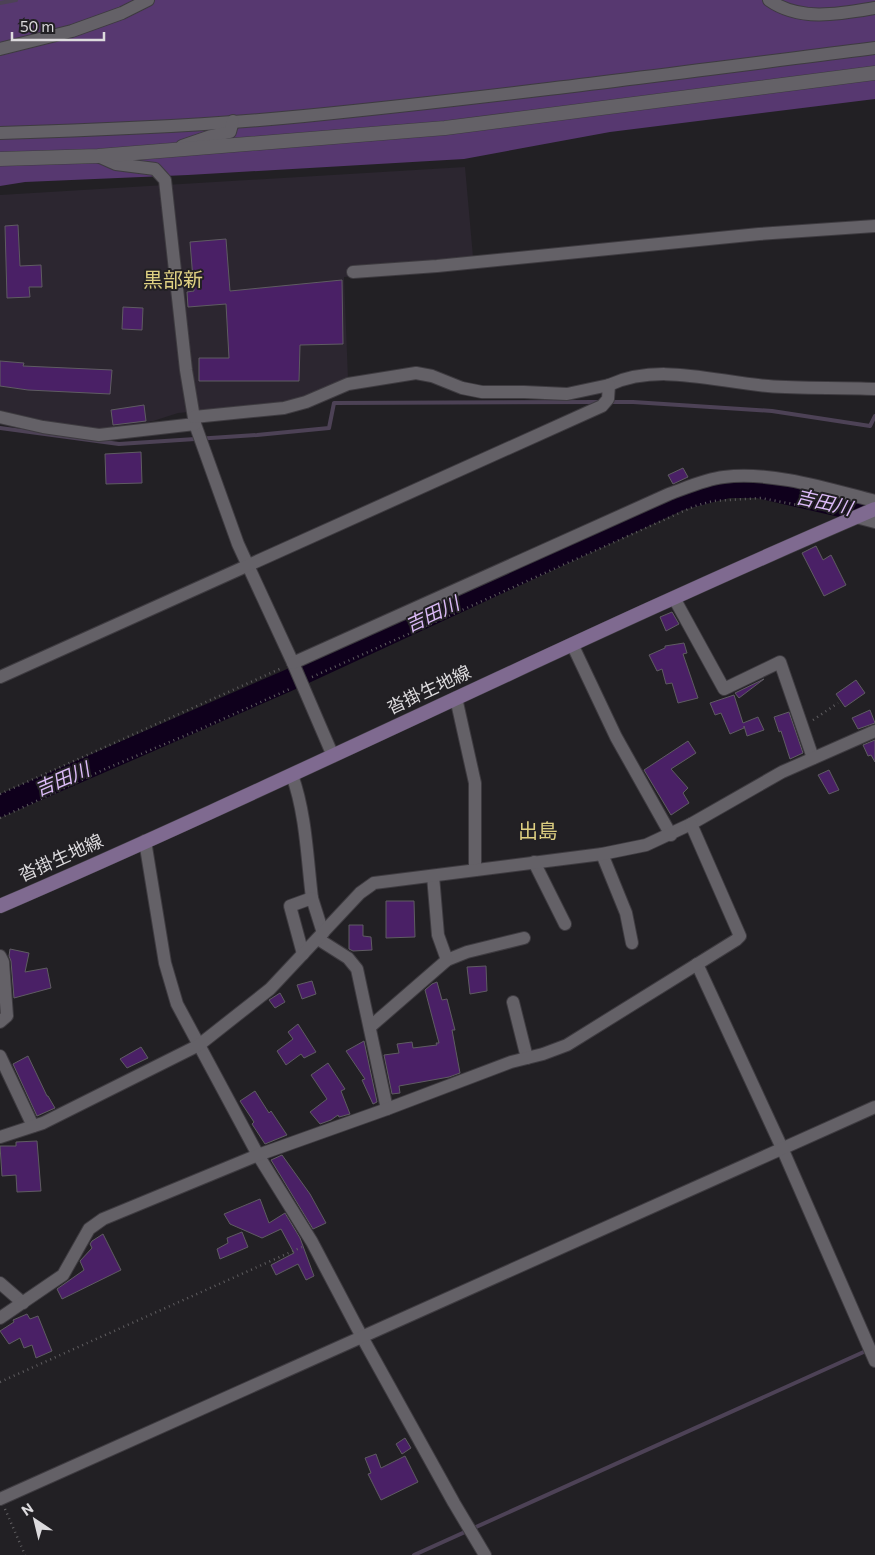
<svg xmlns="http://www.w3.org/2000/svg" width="875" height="1555" viewBox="0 0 875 1555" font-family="Commissioner,'Noto Sans JP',sans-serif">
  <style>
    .built { fill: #2c2630 }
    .green { fill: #573870 }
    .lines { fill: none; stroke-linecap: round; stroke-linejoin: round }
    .stream { stroke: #4d4256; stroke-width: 4 }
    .river { stroke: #0f001c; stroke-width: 22 }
    .building { fill: #4a2066; stroke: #5f5c62 }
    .minor-casing { stroke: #3e3b40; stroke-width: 14 }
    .tertiary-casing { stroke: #3e3b40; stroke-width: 15 }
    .secondary-casing { stroke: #3e3b40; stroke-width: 15 }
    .path { stroke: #605e61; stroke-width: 2.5; stroke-dasharray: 1 4; stroke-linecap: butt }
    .minor { stroke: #646167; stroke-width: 12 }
    .tertiary { stroke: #646167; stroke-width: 14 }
    .secondary { stroke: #7f6a90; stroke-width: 14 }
    .labels { text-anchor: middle; stroke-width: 4; stroke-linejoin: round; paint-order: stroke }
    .street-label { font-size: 18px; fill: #dddbde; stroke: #222024 }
    .water-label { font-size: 19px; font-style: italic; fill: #dbbaf7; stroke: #222024 }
    .quarter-label { font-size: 20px; fill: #dfd082; stroke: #222024 }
  </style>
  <rect width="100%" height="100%" fill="#222024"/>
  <polygon class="built" points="465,167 474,268 344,277 348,379 289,403 178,413 153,421 107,429 81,429 0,410 0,195"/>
  <polygon class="green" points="0,0 875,0 875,99 610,132 464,159 188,175 25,182 0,186"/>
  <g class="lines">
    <g class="stream">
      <polyline points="0,3 16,0"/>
      <polyline points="609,402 633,402 772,411 870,426 875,416"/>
      <polyline points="0,428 119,444 257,435 329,428 334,403 600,402"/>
      <polyline points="414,1555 868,1350"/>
    </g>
    <polyline class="river" points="0,806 287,681 681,499 728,487 758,487 875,514"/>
  </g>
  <g class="building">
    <polygon points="18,225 20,266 41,265 42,287 29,287 30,297 7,298 5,226"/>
    <polygon points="226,239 230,291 342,280 343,344 300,345 299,381 199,381 199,358 229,358 226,304 188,307 187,292 194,291 190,242"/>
    <polygon points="123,307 143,308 142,330 122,329"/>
    <polygon points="0,361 24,363 23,366 112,370 110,394 28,390 0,386"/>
    <polygon points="144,405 146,421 113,425 111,410"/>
    <polygon points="141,452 142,483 106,484 105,454"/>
    <polygon points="683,468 688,477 673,484 668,475"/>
    <polygon points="816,546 823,560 831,555 846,585 824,596 802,553"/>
    <polygon points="672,612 679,624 666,631 660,617"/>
    <polygon points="684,643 687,653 683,654 698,698 678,703 672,683 666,684 662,669 657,671 649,655 665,648 665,646"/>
    <polygon points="764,679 739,698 735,693"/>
    <polygon points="856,680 865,693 845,707 836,694"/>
    <polygon points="734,695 743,723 758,717 764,730 747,736 744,726 744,728 730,734 721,713 715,715 710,703"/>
    <polygon points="870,710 875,723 858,729 852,718"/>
    <polygon points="789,712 803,753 790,759 781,731 779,732 774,717"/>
    <polygon points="875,740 875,762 871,755 868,756 863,745"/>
    <polygon points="688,741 696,753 671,769 688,788 683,793 689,803 671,815 644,770"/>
    <polygon points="829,770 839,790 829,794 818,775"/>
    <polygon points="386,901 414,901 415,937 386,938"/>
    <polygon points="349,925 363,925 363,936 371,937 372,950 353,951 349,949"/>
    <polygon points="10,949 29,953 25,972 47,968 51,988 14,998 11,961 9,956"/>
    <polygon points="486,966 487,991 470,994 467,967"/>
    <polygon points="312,981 316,994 302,999 297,985"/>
    <polygon points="437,982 442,1000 447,999 455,1030 452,1030 460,1073 449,1077 399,1086 400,1093 392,1094 384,1055 399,1053 397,1044 412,1042 413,1048 437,1045 436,1043 439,1043 425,990 432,984"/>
    <polygon points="280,993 285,1002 275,1008 269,1000"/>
    <polygon points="298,1024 316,1052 304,1058 301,1054 286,1065 277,1051 293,1039 288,1032"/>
    <polygon points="364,1041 377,1102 373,1104 362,1080 365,1079 346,1051"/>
    <polygon points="141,1047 148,1058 127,1068 120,1059"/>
    <polygon points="28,1056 47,1096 48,1096 55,1108 37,1116 13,1064"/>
    <polygon points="328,1063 345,1089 341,1091 350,1114 339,1117 338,1115 331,1120 320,1124 310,1112 327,1099 311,1075"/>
    <polygon points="255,1091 269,1113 271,1111 287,1135 265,1144 252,1124 254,1122 240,1101"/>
    <polygon points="37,1141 41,1191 17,1192 16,1175 2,1176 0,1146 16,1146 16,1142"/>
    <polygon points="282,1155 310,1194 326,1223 313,1229 271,1160"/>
    <polygon points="260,1199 269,1223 285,1213 300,1238 314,1276 306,1280 298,1264 276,1275 271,1265 294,1253 281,1229 262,1238 230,1224 224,1214"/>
    <polygon points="242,1232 248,1247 220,1259 217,1249 228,1243 227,1238"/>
    <polygon points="103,1234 121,1270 62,1299 57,1289 84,1270 80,1261 92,1248 90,1244 92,1241"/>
    <polygon points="27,1314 30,1319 38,1316 52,1351 36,1358 32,1345 24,1348 20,1338 9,1344 0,1331 14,1322 13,1320"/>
    <polygon points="405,1438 411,1448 402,1454 396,1444"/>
    <polygon points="376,1454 381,1468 405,1456 418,1482 381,1500 368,1474 371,1473 365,1458"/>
  </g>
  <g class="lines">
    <defs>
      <g id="minor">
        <path d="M769,0C800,22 840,14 875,8"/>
        <polyline points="0,49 72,31 122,13 148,0"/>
        <path d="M0,133C101,130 203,126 304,116C495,97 685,72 875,48"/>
        <polyline points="182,146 211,136 230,132 233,121"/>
        <polyline points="98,156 116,164 155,169 165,180 186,370 195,424 238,544 293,663 333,756"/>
        <polyline points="353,272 437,266 759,234 875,226"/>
        <path d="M609,385C659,362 715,382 768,386C803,389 839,387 875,389"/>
        <polyline points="0,417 43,427 99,435 195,424"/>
        <polyline points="856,517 875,522"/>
        <polyline points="674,598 724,689 780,662 813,758"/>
        <polyline points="572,644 616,737 671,835"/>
        <path d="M293,663L669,494C686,488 705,479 724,477C772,471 828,489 875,501"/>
        <polyline points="0,677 602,406 608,399 609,385 567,394 524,392 482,392 462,388 432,376 416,373 348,384 306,402 284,408 194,417"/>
        <polyline points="456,698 475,783 475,870"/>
        <path d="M292,775C306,814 307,857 312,898"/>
        <polyline points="145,841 165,963 177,1004 258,1155 312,1242 362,1337 454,1503 485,1555"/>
        <polyline points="602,854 626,913 632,943"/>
        <polyline points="534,862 565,924"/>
        <polyline points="318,939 348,958 357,969 387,1109"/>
        <polyline points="303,954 290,906 312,898 323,933"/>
        <polyline points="0,956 3,962 7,1016 0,1022"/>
        <polyline points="447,960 467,952 524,938"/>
        <polyline points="697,964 782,1148 875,1361"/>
        <polyline points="513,1002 527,1058"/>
        <polyline points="371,1026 447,960 438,935 433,876"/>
        <polyline points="0,1056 33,1126"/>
        <polyline points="0,1137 43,1123 199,1045 270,989 360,893 374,883 602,854 646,845 691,824 782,772 875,731"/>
        <polyline points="0,1283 23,1303"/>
        <polyline points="0,1318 63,1275 89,1229 103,1219 258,1155 387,1109 511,1062 543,1054 567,1045 736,940 740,936 691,824"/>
        <polyline points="0,1499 875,1107"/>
      </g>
      <polyline id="tertiary" points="0,159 98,156 445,128 875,73"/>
      <path id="secondary" d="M0,906C294,779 580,635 875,509"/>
    </defs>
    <use href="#minor" class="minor-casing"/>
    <use href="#tertiary" class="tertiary-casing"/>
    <use href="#secondary" class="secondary-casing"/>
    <g class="path">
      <polyline points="312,677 695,506 713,501 761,498 835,512"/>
      <polyline points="813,720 838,703"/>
      <polyline points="0,794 282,668"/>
      <polyline points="0,818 105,769 196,731 292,688"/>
      <polyline points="0,1382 302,1247"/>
      <polyline points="5,1509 25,1555"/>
    </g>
    <use href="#minor" class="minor"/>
    <use href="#tertiary" class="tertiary"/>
    <use href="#secondary" class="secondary"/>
  </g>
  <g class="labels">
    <g class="street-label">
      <text transform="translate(429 690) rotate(-25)" y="6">沓掛生地線</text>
      <text transform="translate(61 858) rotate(-24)" y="6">沓掛生地線</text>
    </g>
    <g class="water-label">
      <text transform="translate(824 502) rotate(13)" y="7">吉田川</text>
      <text transform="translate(432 614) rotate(-25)" y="7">吉田川</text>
      <text transform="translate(62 779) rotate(-23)" y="7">吉田川</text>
    </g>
    <g class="quarter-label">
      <text x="173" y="287">黒部新</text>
      <text x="538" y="838">出島</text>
    </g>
  </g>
  <g transform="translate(35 1520) rotate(325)" stroke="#222024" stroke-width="4" paint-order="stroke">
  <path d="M0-4L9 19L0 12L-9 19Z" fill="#dddbde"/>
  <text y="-8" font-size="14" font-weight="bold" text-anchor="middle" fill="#dddbde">N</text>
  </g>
  <path d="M12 32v8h92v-8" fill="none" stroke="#dddbde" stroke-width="2.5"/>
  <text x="20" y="32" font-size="15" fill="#dddbde" stroke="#222024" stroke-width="4" paint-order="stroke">50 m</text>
</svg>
